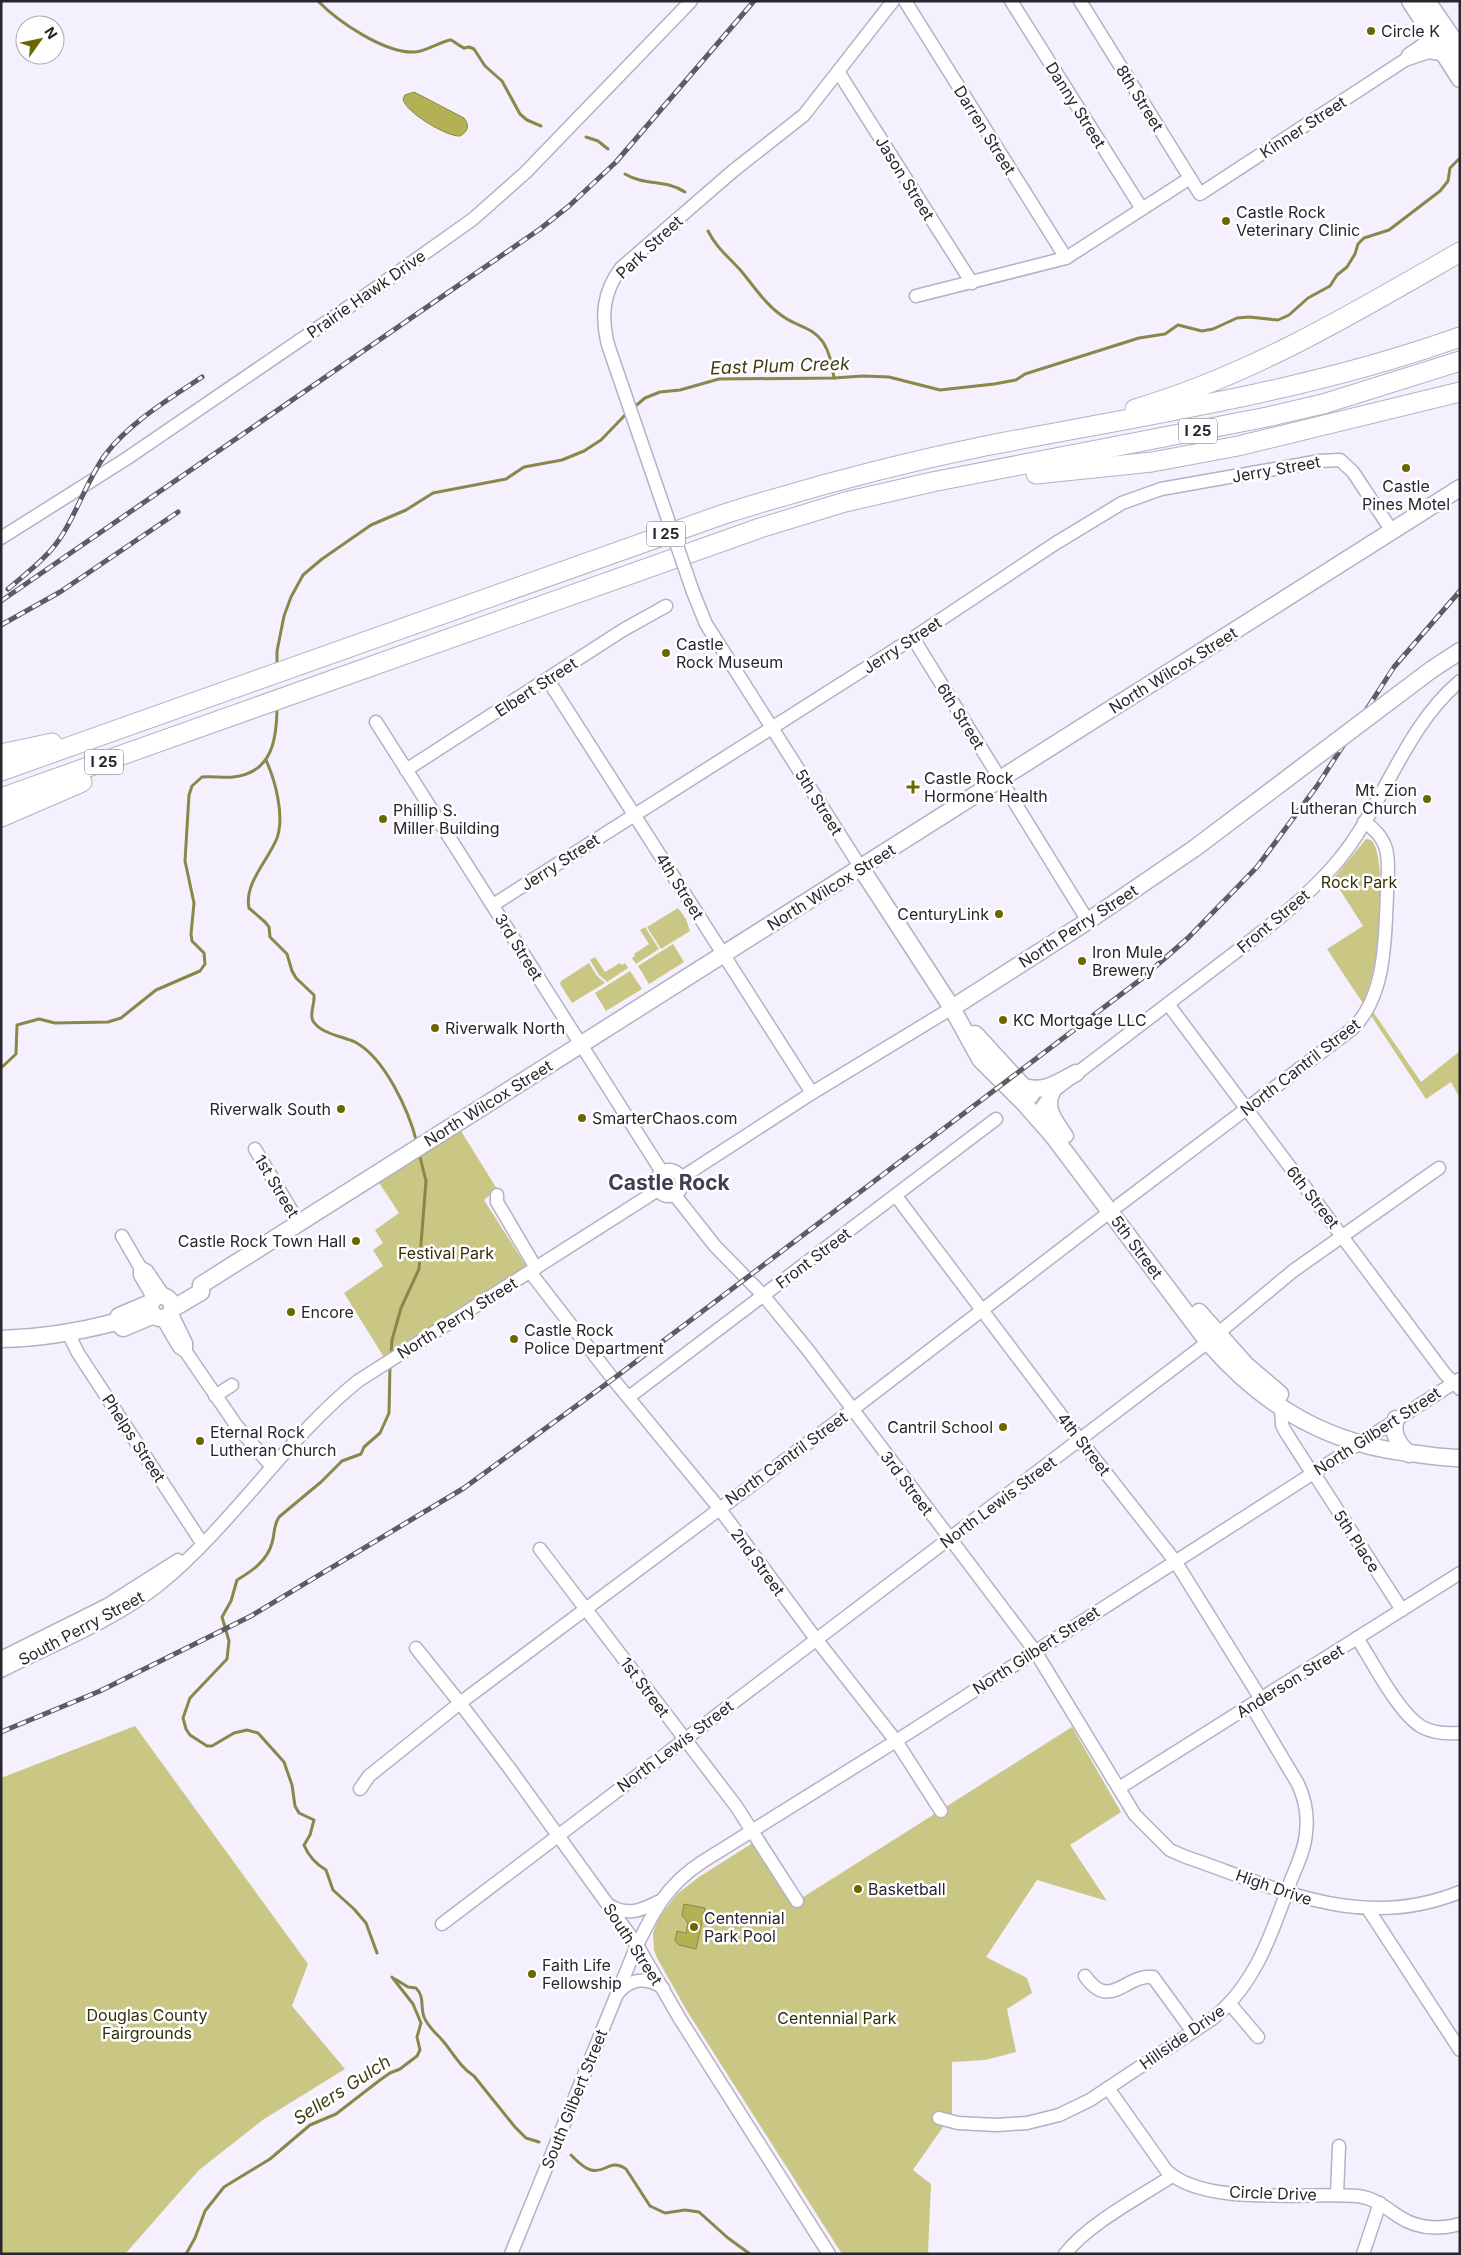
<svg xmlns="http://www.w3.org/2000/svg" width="1461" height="2255" viewBox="0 0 1461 2255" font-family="Inter,sans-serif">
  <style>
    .green { fill: #c9c783 }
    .water { fill: #b4b155; stroke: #8a8749 }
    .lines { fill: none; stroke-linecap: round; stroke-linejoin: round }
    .stream { stroke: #8a8749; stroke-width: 3 }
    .minor-casing { stroke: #b5b0c5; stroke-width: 15 }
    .major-casing { stroke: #b5b0c5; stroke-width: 19 }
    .highway-casing { stroke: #b5b0c5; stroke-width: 21 }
    .minor { stroke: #fff; stroke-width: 12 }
    .major { stroke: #fff; stroke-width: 16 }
    .highway { stroke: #fff; stroke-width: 19 }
    .rail-casing { stroke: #5e5b64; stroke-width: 5 }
    .rail { stroke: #fff; stroke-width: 3; stroke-dasharray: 9; stroke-linecap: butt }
    .minor-bridge-casing { stroke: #b5b0c5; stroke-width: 15; stroke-linecap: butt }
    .major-bridge-casing { stroke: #b5b0c5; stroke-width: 19; stroke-linecap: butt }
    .minor-bridge { stroke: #fff; stroke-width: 12 }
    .major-bridge { stroke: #fff; stroke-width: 16 }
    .poi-dot { fill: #6b6700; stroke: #fff; stroke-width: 2 }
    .labels { text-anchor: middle; stroke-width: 5; stroke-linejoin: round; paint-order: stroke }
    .shield { fill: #fff; stroke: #69676d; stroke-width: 1 }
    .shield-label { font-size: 15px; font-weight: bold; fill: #29262e }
    .poi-label { font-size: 16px; fill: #29262e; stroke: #fff; text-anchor: start }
    .street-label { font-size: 16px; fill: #29262e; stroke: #fff }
    .park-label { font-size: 16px; fill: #323007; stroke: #fff }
    .water-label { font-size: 18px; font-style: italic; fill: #413f18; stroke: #fff }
    .district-label { font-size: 21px; font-weight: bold; fill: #413d4e; stroke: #fff }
  </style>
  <rect width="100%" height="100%" fill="#f4f0fe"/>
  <g class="green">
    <path d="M1366,839L1371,840C1387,855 1379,943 1374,966C1372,977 1368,988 1365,1000L1421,1082L1460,1051V1098L1451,1082L1426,1099L1327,949L1363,926L1333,879Z"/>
    <polygon points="678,908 686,919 690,931 661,949 647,927"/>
    <polygon points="645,927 659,949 636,964 632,958 635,956 634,954 649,944 640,930"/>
    <polygon points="673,944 684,962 649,984 638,966"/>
    <polygon points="595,957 605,972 620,963 622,965 625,963 628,968 607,982 599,975 590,960"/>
    <polygon points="589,963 597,976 605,983 572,1003 560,984 561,981"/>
    <polygon points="630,971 642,989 606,1011 595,993"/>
    <polygon points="456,1123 497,1189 484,1200 530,1272 387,1362 344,1293 383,1266 373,1250 383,1243 375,1230 399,1213 374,1175"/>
    <polygon points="135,1726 308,1964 292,2006 345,2069 264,2119 199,2170 125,2254 1,2254 1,1778"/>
    <polygon points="1072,1727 1121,1812 1070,1845 1107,1901 1037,1880 986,1957 1027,1978 1032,1993 1007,2009 1016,2052 985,2060 952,2062 952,2114 913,2170 931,2184 928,2254 842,2254 687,2011 657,1958 654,1950 653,1933 656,1925 661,1915 677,1894 699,1877 759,1839 797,1901"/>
  </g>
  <g class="water">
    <path d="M414,92L464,118C470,125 468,132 460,136C447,137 405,112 403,99L405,95Z"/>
    <polygon points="684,1904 705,1908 696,1949 679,1945 675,1941 677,1931 686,1933 688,1923 682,1915"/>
  </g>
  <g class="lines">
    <g class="stream">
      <path d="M318,1C338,22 386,54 415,52C425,52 446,39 451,40C455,42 459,46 464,48L469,47L474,49L485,66L502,81L520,114L527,120L541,126"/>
      <polyline points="586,137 598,141 608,149"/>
      <path d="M625,174C645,186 665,179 685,192"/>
      <path d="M708,231C717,249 730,258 742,272C756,289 768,308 787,319C800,327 813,328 823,342C830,353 832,365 834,378"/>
      <polyline points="633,408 645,398 660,392 680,390 719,379 834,378 863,376 889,377 940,390 994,384 1016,380 1025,374 1139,338 1165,334 1178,325 1202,331 1213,329 1237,318 1249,317 1278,320 1289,315 1308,298 1330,286 1337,275 1347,267 1355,254 1358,244 1364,238 1389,230 1440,191 1448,181 1450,168 1460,158"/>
      <polyline points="277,667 277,651 284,616 291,597 303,575 322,559 371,525 406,510 433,493 506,479 524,467 562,460 584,451 601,440 628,412"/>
      <path d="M266,760C275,780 285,816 277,838C268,861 244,883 249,908L265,922L269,927L270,937L287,954L292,971L296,978L314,995C315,1004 309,1014 313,1021C321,1034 342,1036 355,1042C385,1058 409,1111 417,1143"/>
      <path d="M1,1068L16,1054L17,1025L39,1019L55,1023L108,1022L121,1018L156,990L200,971L205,964L204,953L192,941L191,934L194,903L185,861L189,795L192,786L202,777C212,776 223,778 233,777C273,773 277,738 277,705"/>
      <polyline points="391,1356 392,1340 401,1308 419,1269 426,1181 419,1153"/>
      <path d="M377,1953L366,1923L354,1909L333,1890L326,1870C316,1864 308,1855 304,1845L310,1835L314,1820L299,1813L295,1806L292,1785L284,1762L258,1733L247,1730L234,1733L212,1746H207L190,1735L186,1729L183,1718L190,1698L227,1659L229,1641L222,1617L231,1601L237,1580C252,1571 267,1561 272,1543C275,1534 273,1526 279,1517L321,1482L342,1461L361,1454L364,1447L380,1433L389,1413L390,1365"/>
      <path d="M395,1979L408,1987L416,1988C425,1997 420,2006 424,2017C428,2027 436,2033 443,2041C453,2053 460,2067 474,2076L515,2127L526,2138L539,2142"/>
      <path d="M571,2155C577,2161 583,2168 591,2170C606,2174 609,2158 626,2169L650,2206L665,2213L685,2210L699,2212L728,2238L750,2254"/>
      <polyline points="186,2254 195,2238 205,2211 224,2187 270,2159 310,2125 336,2114 380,2080 390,2073 400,2069 417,2056 420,2050 417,2037 421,2023 413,2004 392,1977"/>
    </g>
    <defs>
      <g id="minor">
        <polyline points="905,1 1066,258"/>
        <polyline points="1011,1 1142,209"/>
        <polyline points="1080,1 1200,194 1405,60 1429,52 1446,55"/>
        <polyline points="1408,55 1434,37 1454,52 1460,61"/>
        <polyline points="839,73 972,283"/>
        <polyline points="916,296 1066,258 1190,178"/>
        <path d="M608,345C601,316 603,292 621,268L733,171L804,115L893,1"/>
        <polyline points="1,538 126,459 369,293 473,219 526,172 691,1"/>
        <polyline points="693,592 706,624 861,868"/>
        <polyline points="913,638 1088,921"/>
        <polyline points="548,680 812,1093"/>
        <polyline points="376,722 662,1172"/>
        <polyline points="406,770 623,630 666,606"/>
        <polyline points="493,905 910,640 1056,543 1122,503 1161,489 1320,461 1340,460 1353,472 1392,531"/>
        <polyline points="1168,1004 1445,1374 1460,1389"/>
        <path d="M1054,1092C1045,1108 1058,1122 1067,1136"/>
        <path d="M1047,1125L1043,1118L1042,1107L1055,1090C1110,1048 1165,1006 1220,964C1261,933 1304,901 1337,862C1384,806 1403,729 1460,681"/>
        <polyline points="255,1149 299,1223"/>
        <circle cx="669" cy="1183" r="13"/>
        <polyline points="681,1178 812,1093 952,1008"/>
        <path d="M674,1194L715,1246L763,1295L808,1350L1035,1651L1135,1815L1170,1850L1186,1857C1280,1889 1361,1932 1460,1892"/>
        <polyline points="497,1195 497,1202 536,1268"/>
        <polyline points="896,1196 1080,1440 1175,1561 1261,1699"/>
        <path d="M1119,1205L1352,1029C1386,997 1385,938 1387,895C1387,880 1390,863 1386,849C1383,838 1374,828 1364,822"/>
        <polyline points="122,1236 140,1267 147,1271 164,1296"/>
        <polyline points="140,1270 140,1275 154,1299"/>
        <polyline points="530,1272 613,1379 719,1508 816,1639 896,1741 941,1811"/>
        <polyline points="171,1312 186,1343 186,1352"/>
        <polyline points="162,1318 179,1347 186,1352 236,1425 272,1467"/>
        <polyline points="68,1333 78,1353 202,1543"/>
        <polyline points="215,1396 232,1385"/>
        <polyline points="629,1397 996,1119"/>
        <polyline points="1281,1408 1282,1425 1285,1431 1312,1473"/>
        <polyline points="1313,1472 1402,1610"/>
        <polyline points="540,1549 736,1806 797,1901"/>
        <path d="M1357,1638C1373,1662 1398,1713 1422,1727C1433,1733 1447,1734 1460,1733"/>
        <polyline points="416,1648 460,1703 510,1769 637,1945 680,2019 829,2254"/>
        <polyline points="1,1658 107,1605 178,1560"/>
        <path d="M1,1671C54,1644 114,1621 160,1584C233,1524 285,1440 358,1381L658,1190"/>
        <polyline points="1119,1788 1460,1573"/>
        <polyline points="360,1789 369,1776 460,1703 852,1410 1111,1211"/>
        <path d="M609,1905C628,1917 642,1910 660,1901"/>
        <polyline points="1368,1909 1460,2050"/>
        <polyline points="442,1924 1204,1345 1293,1271 1439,1168"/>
        <path d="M1085,1976C1110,2012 1125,1974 1153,1977L1193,2032"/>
        <path d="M619,1992C631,1978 648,1977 663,1988"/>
        <polyline points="1230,2004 1258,2037"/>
        <path d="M1108,2088L1166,2170C1203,2207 1307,2192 1358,2196C1374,2198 1385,2207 1398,2216C1417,2229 1438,2230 1460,2224"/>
        <path d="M939,2118L958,2123L997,2125L1027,2123L1059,2115L1090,2100L1212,2019C1256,1985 1273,1930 1291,1880C1297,1865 1305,1849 1306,1833C1308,1817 1305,1799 1298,1784L1251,1705"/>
        <polyline points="1337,2195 1339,2146"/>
        <path d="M511,2254L637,1945C655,1909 667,1885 702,1862L896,1741L1460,1379"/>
        <path d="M1065,2254C1088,2224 1140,2197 1172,2176"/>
        <polyline points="1363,2254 1380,2203"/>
      </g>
      <g id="major">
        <polyline points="1410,1 1460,79"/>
        <polyline points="1427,1 1460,49"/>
        <polyline points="1431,670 1460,651"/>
        <path d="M861,868L952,1008L980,1059L1024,1103L1053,1136L1208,1342C1265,1408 1331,1446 1418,1454C1432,1456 1446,1458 1460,1458"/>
        <polyline points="952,1008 1088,921 1195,848"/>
        <polyline points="975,1034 1031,1095"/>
        <path d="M1023,1087C1045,1093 1057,1083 1076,1073"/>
        <circle cx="161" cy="1307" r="11"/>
        <polyline points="172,1309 201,1292 201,1285 1460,488"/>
        <polyline points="1199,1312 1246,1365 1280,1394"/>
        <polyline points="116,1322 123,1328 154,1315"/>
        <path d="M1,1339C40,1338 78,1332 116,1322L119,1316L152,1302"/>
        <path d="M1396,1419C1391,1433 1398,1444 1409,1454"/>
      </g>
      <g id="highway">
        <path d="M1135,409C1251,375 1356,312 1460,252"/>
        <polyline points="1036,474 1152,462 1238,446 1460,392"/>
        <polyline points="1,754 52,743"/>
        <path d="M1,771L724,514C810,487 897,464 985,446C1145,415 1306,392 1460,337"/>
        <polyline points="1,798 760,528 845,502 932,482 1267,417 1323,404 1460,361"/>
        <polyline points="1,817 82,782"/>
      </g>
    </defs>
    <use href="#minor" class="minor-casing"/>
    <use href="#major" class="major-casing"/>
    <use href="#highway" class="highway-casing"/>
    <use href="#minor" class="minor"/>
    <use href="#major" class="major"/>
    <use href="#highway" class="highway"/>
    <defs>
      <g id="rail">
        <path d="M8,589C28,572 51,555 64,532C79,507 88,479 105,455C130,422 168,400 202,377"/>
        <polyline points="1,601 540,229 569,206 616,162 754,1"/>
        <polyline points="1,625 60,592 178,512"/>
        <polyline points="1,1732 100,1691 251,1616 464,1488 613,1379 1140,980 1188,938 1257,867 1317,786 1394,667 1460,591"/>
      </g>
    </defs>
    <use href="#rail" class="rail-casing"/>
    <use href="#rail" class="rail"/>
    <defs>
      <polyline id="minor-bridge" points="608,345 693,592"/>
      <polyline id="major-bridge" points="1195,848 1431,670"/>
    </defs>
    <use href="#minor-bridge" class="minor-bridge-casing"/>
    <use href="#major-bridge" class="major-bridge-casing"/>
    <use href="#minor-bridge" class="minor-bridge"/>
    <use href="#major-bridge" class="major-bridge"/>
  </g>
  <g class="poi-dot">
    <circle cx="1371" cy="31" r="5"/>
    <circle cx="1226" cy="221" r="5"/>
    <circle cx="1406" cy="468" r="5"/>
    <circle cx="666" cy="653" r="5"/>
    <path d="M910.5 779.5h5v5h5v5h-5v5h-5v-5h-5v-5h5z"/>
    <circle cx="1427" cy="799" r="5"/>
    <circle cx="383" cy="819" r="5"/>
    <circle cx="999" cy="914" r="5"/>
    <circle cx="1082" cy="961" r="5"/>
    <circle cx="1003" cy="1020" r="5"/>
    <circle cx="435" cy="1028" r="5"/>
    <circle cx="341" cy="1109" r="5"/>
    <circle cx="582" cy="1118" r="5"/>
    <circle cx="356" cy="1241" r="5"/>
    <circle cx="291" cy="1312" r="5"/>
    <circle cx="514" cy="1339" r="5"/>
    <circle cx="1003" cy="1427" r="5"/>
    <circle cx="200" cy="1441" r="5"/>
    <circle cx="858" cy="1889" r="5"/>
    <circle cx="694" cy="1927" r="5"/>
    <circle cx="532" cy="1974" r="5"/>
  </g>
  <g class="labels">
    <g class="shield">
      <rect x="1179" y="418.5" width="38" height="25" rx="4"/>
      <rect x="647" y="521.5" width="38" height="25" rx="4"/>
      <rect x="85" y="749.5" width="38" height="25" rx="4"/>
    </g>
    <g class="shield-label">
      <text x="1198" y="436">I 25</text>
      <text x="666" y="539">I 25</text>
      <text x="104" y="767">I 25</text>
    </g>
    <g class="poi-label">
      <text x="1381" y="37">Circle K</text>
      <text x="1236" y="218">Castle Rock<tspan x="1236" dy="18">Veterinary Clinic</tspan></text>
      <text x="1406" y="492" text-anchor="middle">Castle<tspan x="1406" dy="18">Pines Motel</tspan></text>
      <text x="676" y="650">Castle<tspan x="676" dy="18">Rock Museum</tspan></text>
      <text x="924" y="784">Castle Rock<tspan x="924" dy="18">Hormone Health</tspan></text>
      <text x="1417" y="796" text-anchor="end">Mt. Zion<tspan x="1417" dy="18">Lutheran Church</tspan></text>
      <text x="393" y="816">Phillip S.<tspan x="393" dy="18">Miller Building</tspan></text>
      <text x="989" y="920" text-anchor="end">CenturyLink</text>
      <text x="1092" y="958">Iron Mule<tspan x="1092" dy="18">Brewery</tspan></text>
      <text x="1013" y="1026">KC Mortgage LLC</text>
      <text x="445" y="1034">Riverwalk North</text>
      <text x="331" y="1115" text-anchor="end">Riverwalk South</text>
      <text x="592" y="1124">SmarterChaos.com</text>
      <text x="346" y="1247" text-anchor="end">Castle Rock Town Hall</text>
      <text x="301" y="1318">Encore</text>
      <text x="524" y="1336">Castle Rock<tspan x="524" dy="18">Police Department</tspan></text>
      <text x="993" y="1433" text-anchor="end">Cantril School</text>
      <text x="210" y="1438">Eternal Rock<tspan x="210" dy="18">Lutheran Church</tspan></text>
      <text x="868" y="1895">Basketball</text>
      <text x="704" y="1924">Centennial<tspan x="704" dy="18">Park Pool</tspan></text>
      <text x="542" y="1971">Faith Life<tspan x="542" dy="18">Fellowship</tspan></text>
    </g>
    <g class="street-label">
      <text transform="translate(1140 98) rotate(58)" y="6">8th Street</text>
      <text transform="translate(1076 105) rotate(58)" y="6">Danny Street</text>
      <text transform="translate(1303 127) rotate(-33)" y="6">Kinner Street</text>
      <text transform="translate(985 130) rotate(58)" y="6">Darren Street</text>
      <text transform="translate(905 178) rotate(58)" y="6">Jason Street</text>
      <text transform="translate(649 247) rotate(-43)" y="6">Park Street</text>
      <text transform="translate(366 294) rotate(-35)" y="6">Prairie Hawk Drive</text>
      <text transform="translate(1276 469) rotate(-10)" y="6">Jerry Street</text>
      <text transform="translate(902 645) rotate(-33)" y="6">Jerry Street</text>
      <text transform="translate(1173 670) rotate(-32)" y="6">North Wilcox Street</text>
      <text transform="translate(536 687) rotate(-33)" y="6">Elbert Street</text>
      <text transform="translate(961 716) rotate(58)" y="6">6th Street</text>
      <text transform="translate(819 802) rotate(58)" y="6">5th Street</text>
      <text transform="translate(560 862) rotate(-33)" y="6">Jerry Street</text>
      <text transform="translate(680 886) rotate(58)" y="6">4th Street</text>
      <text transform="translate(831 887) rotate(-32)" y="6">North Wilcox Street</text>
      <text transform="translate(1273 921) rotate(-40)" y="6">Front Street</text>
      <text transform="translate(1078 926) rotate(-33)" y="6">North Perry Street</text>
      <text transform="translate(519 947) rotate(58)" y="6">3rd Street</text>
      <text transform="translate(1300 1067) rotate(-38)" y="6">North Cantril Street</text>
      <text transform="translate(488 1103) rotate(-32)" y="6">North Wilcox Street</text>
      <text transform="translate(277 1186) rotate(59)" y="6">1st Street</text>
      <text transform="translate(1313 1197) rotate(52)" y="6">6th Street</text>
      <text transform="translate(1137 1247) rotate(53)" y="6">5th Street</text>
      <text transform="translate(813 1258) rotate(-37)" y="6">Front Street</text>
      <text transform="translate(457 1318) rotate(-32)" y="6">North Perry Street</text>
      <text transform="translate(1377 1431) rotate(-33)" y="6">North Gilbert Street</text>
      <text transform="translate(134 1438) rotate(57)" y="6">Phelps Street</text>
      <text transform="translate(1084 1444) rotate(52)" y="6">4th Street</text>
      <text transform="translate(786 1458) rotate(-36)" y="6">North Cantril Street</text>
      <text transform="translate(907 1483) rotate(53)" y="6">3rd Street</text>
      <text transform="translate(998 1502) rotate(-37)" y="6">North Lewis Street</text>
      <text transform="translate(1357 1541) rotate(57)" y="6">5th Place</text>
      <text transform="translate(758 1562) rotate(54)" y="6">2nd Street</text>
      <text transform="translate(81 1628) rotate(-28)" y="6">South Perry Street</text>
      <text transform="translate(1036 1650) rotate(-33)" y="6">North Gilbert Street</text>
      <text transform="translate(1290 1681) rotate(-32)" y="6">Anderson Street</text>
      <text transform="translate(645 1687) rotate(53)" y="6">1st Street</text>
      <text transform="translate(675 1746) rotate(-37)" y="6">North Lewis Street</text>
      <text transform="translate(1274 1887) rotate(19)" y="6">High Drive</text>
      <text transform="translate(633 1944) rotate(57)" y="6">South Street</text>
      <text transform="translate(1182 2037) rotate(-35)" y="6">Hillside Drive</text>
      <text transform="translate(574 2099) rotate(-68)" y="6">South Gilbert Street</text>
      <text transform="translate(1273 2193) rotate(2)" y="6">Circle Drive</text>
    </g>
    <g class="park-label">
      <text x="1359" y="888">Rock Park</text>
      <text x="446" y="1259">Festival Park</text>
      <text x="147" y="2021">Douglas County<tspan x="147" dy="18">Fairgrounds</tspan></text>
      <text x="837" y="2024">Centennial Park</text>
    </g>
    <g class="water-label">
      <text transform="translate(780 366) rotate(-2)" y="6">East Plum Creek</text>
      <text transform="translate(342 2090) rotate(-33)" y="6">Sellers Gulch</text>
    </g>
    <g class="district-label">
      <text x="669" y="1190">Castle Rock</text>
    </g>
  </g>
  <rect width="1461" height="2255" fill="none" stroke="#29262e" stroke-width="5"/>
  <g transform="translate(40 40) rotate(57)"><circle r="24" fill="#ffffff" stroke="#a9a8ab"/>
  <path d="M0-4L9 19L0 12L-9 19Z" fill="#6b6700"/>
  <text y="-8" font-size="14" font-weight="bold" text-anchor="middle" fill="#29262e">N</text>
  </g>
</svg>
